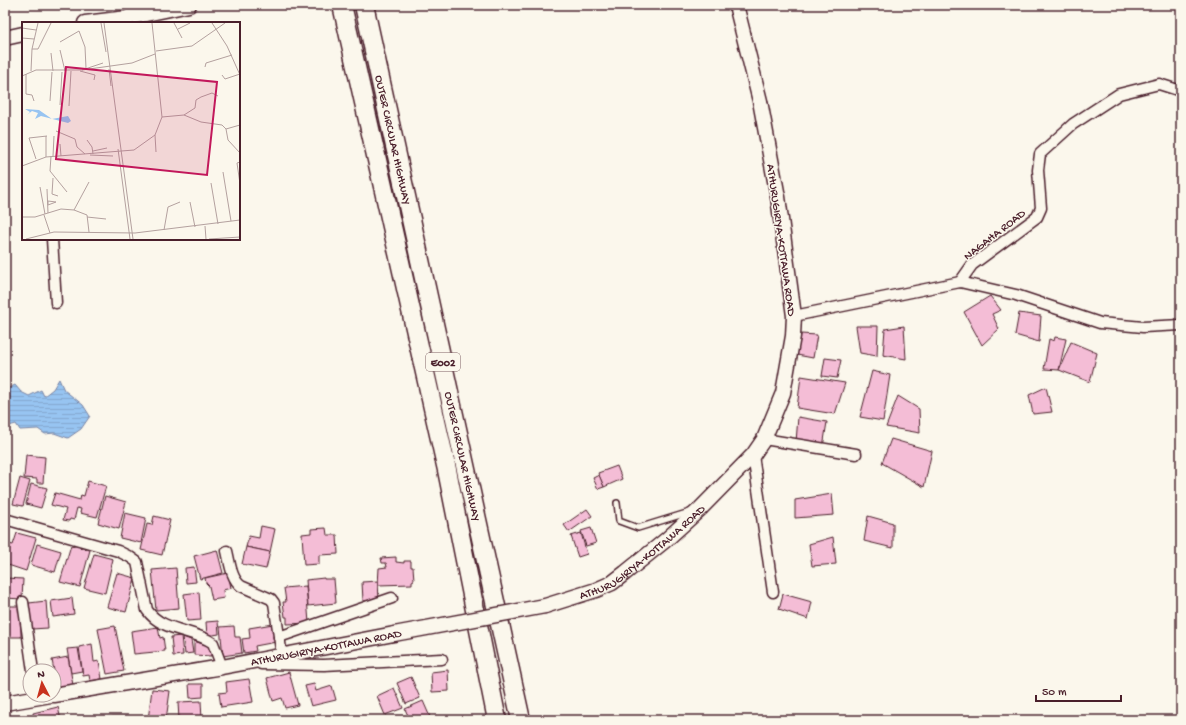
<svg xmlns="http://www.w3.org/2000/svg" width="1186" height="725" viewBox="0 0 1186 725" font-family="'Gochi Hand',sans-serif">
  <style>
    .water { fill: url(#water-rules); stroke: #7882a2 }
    .building { fill: #f4bdd6; stroke: #4a1f2b }
    .lines { fill: none; stroke-linecap: round; stroke-linejoin: round }
    .lane-casing { stroke: #4a1f2b; stroke-width: 8 }
    .street-casing { stroke: #4a1f2b; stroke-width: 13 }
    .secondary-casing { stroke: #4a1f2b; stroke-width: 17 }
    .highway-casing { stroke: #4a1f2b; stroke-width: 21 }
    .lane { stroke: #fbf7ec; stroke-width: 5 }
    .street { stroke: #fbf7ec; stroke-width: 10 }
    .secondary { stroke: #fbf7ec; stroke-width: 14 }
    .highway { stroke: #fbf7ec; stroke-width: 18 }
    .secondary-bridge-casing { stroke: #4a1f2b; stroke-width: 17; stroke-linecap: butt }
    .secondary-bridge { stroke: #fbf7ec; stroke-width: 14 }
    .labels { text-anchor: middle; stroke-width: 3; stroke-linejoin: round; paint-order: stroke }
    .shield { fill: #fbf7ec; stroke: #7f6065; stroke-width: 1 }
    .shield-label { font-size: 11px; font-weight: bold; fill: #4a1f2b }
    .street-label { font-size: 12px; fill: #4a1f2b; stroke: #fbf7ec }
    .inset-road { fill: none; stroke: #b4a19f; stroke-width: 1 }
    .view { fill: #c2185b; fill-opacity: 0.15; stroke: #c2185b; stroke-width: 2 }
    .inset-edge { fill: none; stroke: #4a1f2b; stroke-width: 2 }
  </style>
  <defs>
    <pattern id="water-rules" width="6" height="5" patternUnits="userSpaceOnUse"><rect width="6" height="5" fill="#97c4f1"/><path d="M0 2.5h6" fill="none" stroke="#84a8cf"/></pattern>
  </defs>
  <rect width="100%" height="100%" fill="#fbf7ec"/>
  <filter id="ink" filterUnits="userSpaceOnUse"><feTurbulence type="fractalNoise" baseFrequency=".025" numOctaves="2"/><feDisplacementMap in="SourceGraphic" scale="8" xChannelSelector="R" yChannelSelector="G"/><feConvolveMatrix kernelMatrix="1 2 1 2 8 2 1 2 1" color-interpolation-filters="sRGB"/></filter>
  <g filter="url(#ink)">
    <polygon class="water" points="59,379 64,390 83,405 90,416 81,429 68,438 54,433 45,434 38,429 20,430 16,424 5,427 5,401 10,397 7,389 15,385 21,392 29,396 41,390 44,396 53,389"/>
    <g class="building">
      <polygon points="990,296 1001,310 992,314 999,329 982,345 964,312"/>
      <polygon points="1019,313 1041,316 1039,342 1015,335"/>
      <polygon points="856,326 878,326 877,356 860,353"/>
      <polygon points="904,326 906,359 883,355 885,329"/>
      <polygon points="801,334 817,335 813,358 797,355"/>
      <polygon points="1055,337 1066,339 1059,370 1044,369 1049,339 1054,341"/>
      <polygon points="1071,342 1097,353 1090,382 1059,370"/>
      <polygon points="825,358 841,360 837,378 822,376"/>
      <polygon points="872,371 890,375 883,421 860,417"/>
      <polygon points="801,376 845,383 835,414 797,408"/>
      <polygon points="1046,387 1052,412 1033,414 1029,395"/>
      <polygon points="898,396 919,409 920,433 886,427"/>
      <polygon points="798,417 827,422 823,447 796,442"/>
      <polygon points="891,439 932,451 924,487 882,463"/>
      <polygon points="26,455 45,457 43,483 37,483 37,479 24,478"/>
      <polygon points="617,466 622,479 604,487 598,473"/>
      <polygon points="599,475 604,487 598,489 593,478"/>
      <polygon points="20,478 30,481 23,506 13,504"/>
      <polygon points="88,481 106,486 97,517 80,513 81,509 77,508 74,520 70,519 69,521 63,520 66,509 51,505 55,493 80,500 81,495 84,496"/>
      <polygon points="5,483 7,483 9,510 5,510"/>
      <polygon points="31,484 47,488 41,508 26,504"/>
      <polygon points="832,494 834,515 795,518 795,500"/>
      <polygon points="105,496 126,502 119,529 98,523"/>
      <polygon points="587,509 592,516 569,532 564,525"/>
      <polygon points="125,513 146,518 141,543 120,538"/>
      <polygon points="154,516 170,520 162,555 141,550 147,524 152,525"/>
      <polygon points="868,516 893,523 893,548 864,541"/>
      <polygon points="261,526 275,529 270,552 246,547 249,536 259,538"/>
      <polygon points="326,528 327,535 337,535 338,554 319,555 319,564 304,565 302,534 311,533 311,529"/>
      <polygon points="591,528 596,543 586,546 581,531"/>
      <polygon points="17,533 36,538 26,571 5,564 5,543 13,545"/>
      <polygon points="581,533 587,554 578,557 571,536"/>
      <polygon points="833,537 836,564 812,566 809,544"/>
      <polygon points="37,544 61,551 55,572 31,565"/>
      <polygon points="71,545 90,550 80,587 60,582"/>
      <polygon points="246,547 270,552 266,569 242,564"/>
      <polygon points="217,550 223,573 200,579 194,556"/>
      <polygon points="94,554 113,559 105,593 84,588"/>
      <polygon points="396,557 396,562 404,563 404,561 411,561 411,567 413,567 414,580 412,581 412,584 378,585 379,568 387,567 386,563 382,563 381,558"/>
      <polygon points="194,567 196,582 186,583 185,568"/>
      <polygon points="176,568 179,608 156,610 152,570"/>
      <polygon points="117,573 135,578 126,612 107,607"/>
      <polygon points="228,573 231,588 223,590 224,598 212,600 209,586 206,583 205,578"/>
      <polygon points="6,578 23,579 22,599 5,598"/>
      <polygon points="324,578 324,579 334,579 336,603 308,606 306,580"/>
      <polygon points="378,581 379,600 363,601 362,582"/>
      <polygon points="306,586 309,623 287,624 287,617 285,617 283,602 286,602 284,588"/>
      <polygon points="199,592 201,620 187,621 184,594"/>
      <polygon points="783,594 812,602 808,619 779,609"/>
      <polygon points="72,598 74,614 53,617 51,601"/>
      <polygon points="46,601 48,628 32,629 29,603"/>
      <rect x="7" y="606" width="14" height="31"/>
      <polygon points="218,621 219,634 207,636 206,622"/>
      <polygon points="273,624 276,642 255,646 256,651 244,653 242,639 250,638 249,628"/>
      <polygon points="115,626 124,671 107,674 98,629"/>
      <polygon points="234,626 235,637 240,637 242,653 223,656 220,627"/>
      <polygon points="158,627 160,638 163,637 165,651 134,654 131,631"/>
      <polygon points="181,636 183,655 173,656 171,637"/>
      <polygon points="183,637 191,640 193,653 185,654"/>
      <polygon points="194,641 212,647 211,656 194,655"/>
      <polygon points="92,644 94,662 99,661 102,679 90,681 89,675 83,676 79,647"/>
      <polygon points="78,648 82,671 71,673 67,649"/>
      <polygon points="68,657 73,685 54,688 54,671 52,660"/>
      <polygon points="448,670 449,691 432,692 431,672"/>
      <polygon points="289,672 298,705 285,708 282,698 273,701 267,678"/>
      <polygon points="411,677 420,698 406,704 397,683"/>
      <polygon points="249,679 253,702 221,707 219,693 227,692 226,682"/>
      <polygon points="189,684 203,684 203,697 190,698"/>
      <polygon points="314,684 316,691 332,686 336,700 311,706 305,686"/>
      <polygon points="394,688 403,708 385,715 377,696"/>
      <polygon points="152,689 170,691 166,720 148,720"/>
      <polygon points="201,701 202,720 179,720 178,702"/>
      <polygon points="423,701 430,717 422,720 410,720 405,709"/>
      <polygon points="58,707 61,720 34,720 33,713"/>
      <polygon points="112,717 129,717 129,720 109,720"/>
    </g>
    <g class="lines">
      <defs>
        <polyline id="lane" points="617,503 619,521 638,528 690,512"/>
        <g id="street">
          <polyline points="127,18 136,5"/>
          <polyline points="52,239 56,303"/>
          <polyline points="960,282 972,265 1037,217 1041,208 1038,170 1040,154 1073,124 1119,94 1159,84 1181,91"/>
          <polyline points="794,316 960,282 1016,295 1100,323 1143,327 1181,325"/>
          <polyline points="764,439 856,454"/>
          <polyline points="753,455 773,592"/>
          <path d="M5,519L118,551L130,557L137,562L147,610C162,632 193,629 213,643L222,667"/>
          <path d="M227,551C230,563 231,578 241,586L271,599L274,603L282,656"/>
          <polyline points="23,602 33,671"/>
          <polyline points="279,637 392,598"/>
          <polyline points="261,664 324,665 442,659"/>
        </g>
        <g id="secondary">
          <polyline points="85,23 127,18 189,5"/>
          <polyline points="5,38 23,34"/>
          <path id="s1" d="M545,606L596,590L612,583L625,573L667,539L700,509L753,455L764,439L783,393L793,336L794,316L778,197L760,101L736,5"/>
          <polyline points="54,695 222,667 394,634"/>
          <polyline points="5,703 51,695"/>
        </g>
        <g id="highway">
          <polyline points="342,5 447,470 497,720"/>
          <path id="s2" d="M364,5L521,720"/>
        </g>
      </defs>
      <use href="#lane" class="lane-casing"/>
      <use href="#street" class="street-casing"/>
      <use href="#secondary" class="secondary-casing"/>
      <use href="#highway" class="highway-casing"/>
      <use href="#lane" class="lane"/>
      <use href="#street" class="street"/>
      <use href="#secondary" class="secondary"/>
      <use href="#highway" class="highway"/>
      <defs>
        <polyline id="secondary-bridge" points="394,634 545,606"/>
      </defs>
      <use href="#secondary-bridge" class="secondary-bridge-casing"/>
      <use href="#secondary-bridge" class="secondary-bridge"/>
    </g>
  </g>
  <g class="labels">
    <rect class="shield" x="426" y="353" width="34" height="18" rx="3"/>
    <g class="shield-label">
      <text x="443" y="366">E002</text>
    </g>
    <g class="street-label">
      <text dy="4" stroke="none"><textPath href="#s2" startOffset="138">OUTER CIRCULAR HIGHWAY</textPath></text>
      <text transform="translate(994 234) rotate(-38)" y="4">NAGAHA ROAD</text>
      <text transform="translate(782 240) rotate(82)" y="4">ATHURUGIRIYA-KOTTAWA ROAD</text>
      <text dy="4" stroke="none"><textPath href="#s2" startOffset="462">OUTER CIRCULAR HIGHWAY</textPath></text>
      <text dy="4" stroke="none"><textPath href="#s1" startOffset="113">ATHURUGIRIYA-KOTTAWA ROAD</textPath></text>
      <text transform="translate(326 647) rotate(-11)" y="4">ATHURUGIRIYA-KOTTAWA ROAD</text>
    </g>
  </g>
  <g transform="translate(22 22)">
    <rect width="218" height="218" fill="#fbf7ec"/>
    <path d="M3,87L17,88L30,97L46,94L49,99L46,101L19,94L13,97L16,91L10,89L5,93L8,90Z" fill="#97c4f1"/>
    <path class="inset-road" d="M79,1L84,30M82,1L111,217M152,1L160,16M190,1L205,24L218,53M0,6L14,8M156,7L168,1M0,16L12,17M38,20L57,9L63,25L64,46M10,27H16L29,1M38,28L43,49M134,29L170,24L203,1M29,31L31,49M183,45L184,41L210,33M87,47L89,64M60,48L81,41M9,49L10,27L16,1M58,49L73,53L72,58M4,52V72L10,73L12,79M200,53L203,57L218,52M0,54L14,48H60L110,41L133,32M28,79L30,50M38,83L40,50M47,84L49,49M162,93L173,86L174,78L179,75L190,71L196,74M140,95L162,93L179,100L200,103L204,107M204,107L206,118L218,131M204,107L218,103M34,109L53,117L55,125L63,132M133,113L134,130M24,114V135M65,118L70,125L71,132M38,122L39,134M96,127L108,217M71,129L85,126M68,133L91,134M29,134L28,149L45,170M31,134L32,114M14,137L7,116L25,114M218,140L215,141L218,162M0,144L24,135L112,128L133,113L140,95L130,1M201,150L209,199M31,156L30,172L36,174M189,161L196,202M18,165L23,192M25,167L26,191M26,179L34,180L26,183ZM168,180L173,205M52,188L67,160M22,193L28,211M0,195H13L39,187L52,188L65,193L67,210M65,195L84,197M183,204L184,217M142,208L146,185L158,180M4,217L32,210L113,211L218,198M187,217L218,215"/>
    <path class="view" d="M44,45L195,60L185,153L34,137Z"/>
    <rect width="218" height="218" class="inset-edge"/>
  </g>
  <rect width="1186" height="725" fill="none" stroke="#fbf7ec" stroke-width="20"/>
  <rect x="10" y="10" width="1166" height="705" fill="none" stroke="#4a1f2b" stroke-width="1.5" filter="url(#ink)"/>
  <g transform="translate(42 683) rotate(354)"><circle r="19" fill="#fbf7ec" stroke="#b4a19f"/>
  <path d="M0-3L7 15L0 10L-7 15Z" fill="#c8321e"/>
  <text y="-6" font-size="11" font-weight="bold" text-anchor="middle" fill="#4a1f2b">N</text>
  </g>
  <path d="M1036 695v6h85v-6" fill="none" stroke="#4a1f2b" stroke-width="2"/>
  <text x="1042" y="695" font-size="12" fill="#4a1f2b" stroke="#fbf7ec" stroke-width="3" paint-order="stroke">50 m</text>
</svg>
